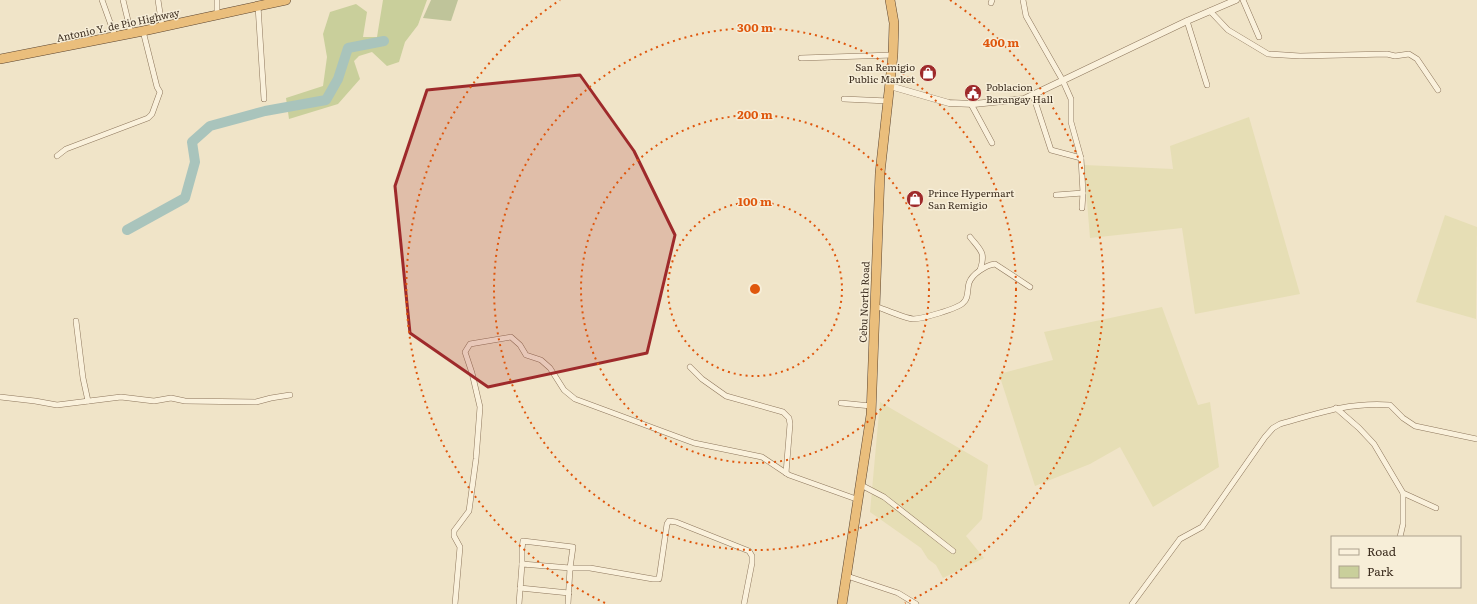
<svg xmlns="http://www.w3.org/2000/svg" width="1477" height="604" viewBox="0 0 1477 604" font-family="Literata,serif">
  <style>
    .farmland { fill: #e6deb5 }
    .green { fill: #c9cf9b }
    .cemetery { fill: #bfc49a }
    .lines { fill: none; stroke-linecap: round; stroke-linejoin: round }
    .river { stroke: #a9c4bc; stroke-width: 10 }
    .minor-casing { stroke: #8d765c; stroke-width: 6 }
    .tertiary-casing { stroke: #8d765c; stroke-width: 7 }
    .trunk-casing { stroke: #5b4430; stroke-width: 10 }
    .minor { stroke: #faf1dc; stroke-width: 5 }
    .tertiary { stroke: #faf1dc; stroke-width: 6 }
    .trunk { stroke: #eabe7c; stroke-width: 9 }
    .marked { fill: #9e2a2b; fill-opacity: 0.2; stroke: #9e2a2b; stroke-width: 3; stroke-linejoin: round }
    .ring { fill: none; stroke: #df570d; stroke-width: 2; stroke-dasharray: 2 4 }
    .labels { text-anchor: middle; stroke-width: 3; stroke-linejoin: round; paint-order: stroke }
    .street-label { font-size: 10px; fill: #3d2e20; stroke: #f7eed8 }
    .poi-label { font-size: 10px; fill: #3d2e20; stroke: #f7eed8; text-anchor: start }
    .centre { fill: #df570d; stroke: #f7eed8; stroke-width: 2 }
    .ring-label { font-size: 12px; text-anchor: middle; font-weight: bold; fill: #df570d; stroke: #f7eed8; stroke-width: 3; stroke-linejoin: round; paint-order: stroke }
  </style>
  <rect width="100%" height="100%" fill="#f0e4c8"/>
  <g class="farmland">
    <polygon points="1249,117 1300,294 1195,314 1182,228 1090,238 1084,165 1173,169 1170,146"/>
    <polygon points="1445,215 1477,227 1476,319 1416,302"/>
    <polygon points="1162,307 1198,405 1210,402 1219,467 1153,507 1120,447 1090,464 1035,486 999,374 1053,360 1044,332"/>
    <polygon points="880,402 988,465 982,519 966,536 984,558 943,578 936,565 928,559 921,548 870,512"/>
  </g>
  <polygon class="green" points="383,0 427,0 418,25 405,42 399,62 387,66 372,52 359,56 354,61 360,79 338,104 289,119 286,98 323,86 327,57 323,34 330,12 356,4 367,12 363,37 377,37"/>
  <polygon class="cemetery" points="431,0 458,0 451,21 423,18"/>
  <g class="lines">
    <polyline class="river" points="127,230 185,198 195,162 192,142 210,126 265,111 326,100 338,79 348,48 384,41"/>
    <defs>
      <g id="minor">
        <polyline points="102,0 115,36"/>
        <polyline points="123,0 131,33"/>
        <polyline points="158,0 162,26"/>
        <polyline points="217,0 217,15"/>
        <polyline points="1023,0 1026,16 1063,81 1071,99 1071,122 1081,158 1083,193 1082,208"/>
        <polyline points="1243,0 1259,37"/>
        <polyline points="991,3 992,0"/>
        <polyline points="258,6 264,99"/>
        <polyline points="1210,11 1228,30 1268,54 1300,56 1387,54 1395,56 1409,54 1417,59 1438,90"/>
        <polyline points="1187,21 1207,85"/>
        <polyline points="801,58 893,55"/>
        <polyline points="1033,95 1051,150 1081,158"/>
        <polyline points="844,99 888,101"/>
        <polyline points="971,104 992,143"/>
        <polyline points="57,156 66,149 148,118 152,114 160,92 157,87 143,31"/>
        <polyline points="1056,195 1083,193"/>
        <path d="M970,237C981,251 986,252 980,270"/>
        <path d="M875,306C884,309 904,318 913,319C921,319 957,309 963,303C969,299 967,289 969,283C972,274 986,265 995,264L1030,287"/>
        <polyline points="76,321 83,378 88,401"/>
        <polyline points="690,367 702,379 726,396 783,412 789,418 790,424 786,473"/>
        <polyline points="0,397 35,401 57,405 121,397 154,401 171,398 185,401 256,402 271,398 290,395"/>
        <polyline points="841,403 871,406"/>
        <polyline points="1336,408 1359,428 1374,444 1403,493 1403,524 1400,537"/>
        <polyline points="861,485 884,497 953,551"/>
        <polyline points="1403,493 1436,508"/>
        <polyline points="522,564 522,549 523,541 573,547 570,568 568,604"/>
        <polyline points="847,576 898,593 916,604"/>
        <polyline points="520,588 569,593"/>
        <polyline points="455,604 460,547 454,536 454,531 469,511 476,459 480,407 472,373 465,352 470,344 511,337 520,345 526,355 541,360 550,368 564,390 575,399 694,443 762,457 789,475 859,500"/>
        <polyline points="519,604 522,564 570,568 590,568 653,579 659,579 667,524 669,521 676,522 749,551 752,556 752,563 744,604"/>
        <path d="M1132,604L1180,539L1202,527L1265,437L1273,428L1280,424C1318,413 1350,402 1390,405L1403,418L1415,426L1477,439"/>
      </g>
      <polyline id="tertiary" points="890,86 949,103 974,104 1024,99 1187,21 1236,0"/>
      <g id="trunk">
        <polyline points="0,59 143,31 286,0"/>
        <polyline points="842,604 871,415 880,173 893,55 894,23 890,0"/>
      </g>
    </defs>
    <use href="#minor" class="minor-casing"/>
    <use href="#tertiary" class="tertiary-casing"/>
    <use href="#trunk" class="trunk-casing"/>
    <use href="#minor" class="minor"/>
    <use href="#tertiary" class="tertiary"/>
    <use href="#trunk" class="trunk"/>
  </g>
  <path class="marked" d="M580,75L634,151L675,235L647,353L488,387L410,333L395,186L427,90Z"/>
  <g class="ring">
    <circle cx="755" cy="289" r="87"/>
    <circle cx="755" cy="289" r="174"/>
    <circle cx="755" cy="289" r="261"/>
    <path d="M605 603A348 348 0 0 1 560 0M950 0A348 348 0 0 1 905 603"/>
  </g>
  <defs>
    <symbol id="shop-disc" viewBox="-11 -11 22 22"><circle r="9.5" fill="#9e2a2b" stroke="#f7eed8"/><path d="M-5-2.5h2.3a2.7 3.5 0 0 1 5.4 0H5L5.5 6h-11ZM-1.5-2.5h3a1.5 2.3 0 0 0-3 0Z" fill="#fff"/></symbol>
    <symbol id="civic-disc" viewBox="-11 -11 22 22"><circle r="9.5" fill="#9e2a2b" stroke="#f7eed8"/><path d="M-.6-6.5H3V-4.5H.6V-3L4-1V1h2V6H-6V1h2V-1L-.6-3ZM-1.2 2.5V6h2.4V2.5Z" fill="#fff"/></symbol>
  </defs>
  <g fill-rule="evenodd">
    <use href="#shop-disc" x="918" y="63" width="20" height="20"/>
    <use href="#civic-disc" x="963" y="83" width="20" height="20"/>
    <use href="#shop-disc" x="905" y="189" width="20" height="20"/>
  </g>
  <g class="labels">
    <g class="street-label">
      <text transform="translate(118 25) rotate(-12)" y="4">Antonio Y. de Pio Highway</text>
      <text transform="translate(864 302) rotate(-88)" y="4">Cebu North Road</text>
    </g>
    <g class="poi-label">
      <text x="915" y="71" text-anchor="end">San Remigio<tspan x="915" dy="12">Public Market</tspan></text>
      <text x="986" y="91">Poblacion<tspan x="986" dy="12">Barangay Hall</tspan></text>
      <text x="928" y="197">Prince Hypermart<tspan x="928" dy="12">San Remigio</tspan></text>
    </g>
  </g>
  <circle cx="755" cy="289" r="6" class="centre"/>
  <g class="ring-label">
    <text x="755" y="32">300 m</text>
    <text x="1001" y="47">400 m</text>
    <text x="755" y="119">200 m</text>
    <text x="755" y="206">100 m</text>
  </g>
  <rect x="1331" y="536" width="130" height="52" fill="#f7eed8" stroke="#ada18e"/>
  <rect x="1339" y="549" width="20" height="6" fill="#faf1dc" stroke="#ada18e"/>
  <text x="1367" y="556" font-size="12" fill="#3d2e20">Road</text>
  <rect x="1339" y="566" width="20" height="12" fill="#c9cf9b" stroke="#ada18e"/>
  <text x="1367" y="576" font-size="12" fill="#3d2e20">Park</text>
</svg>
